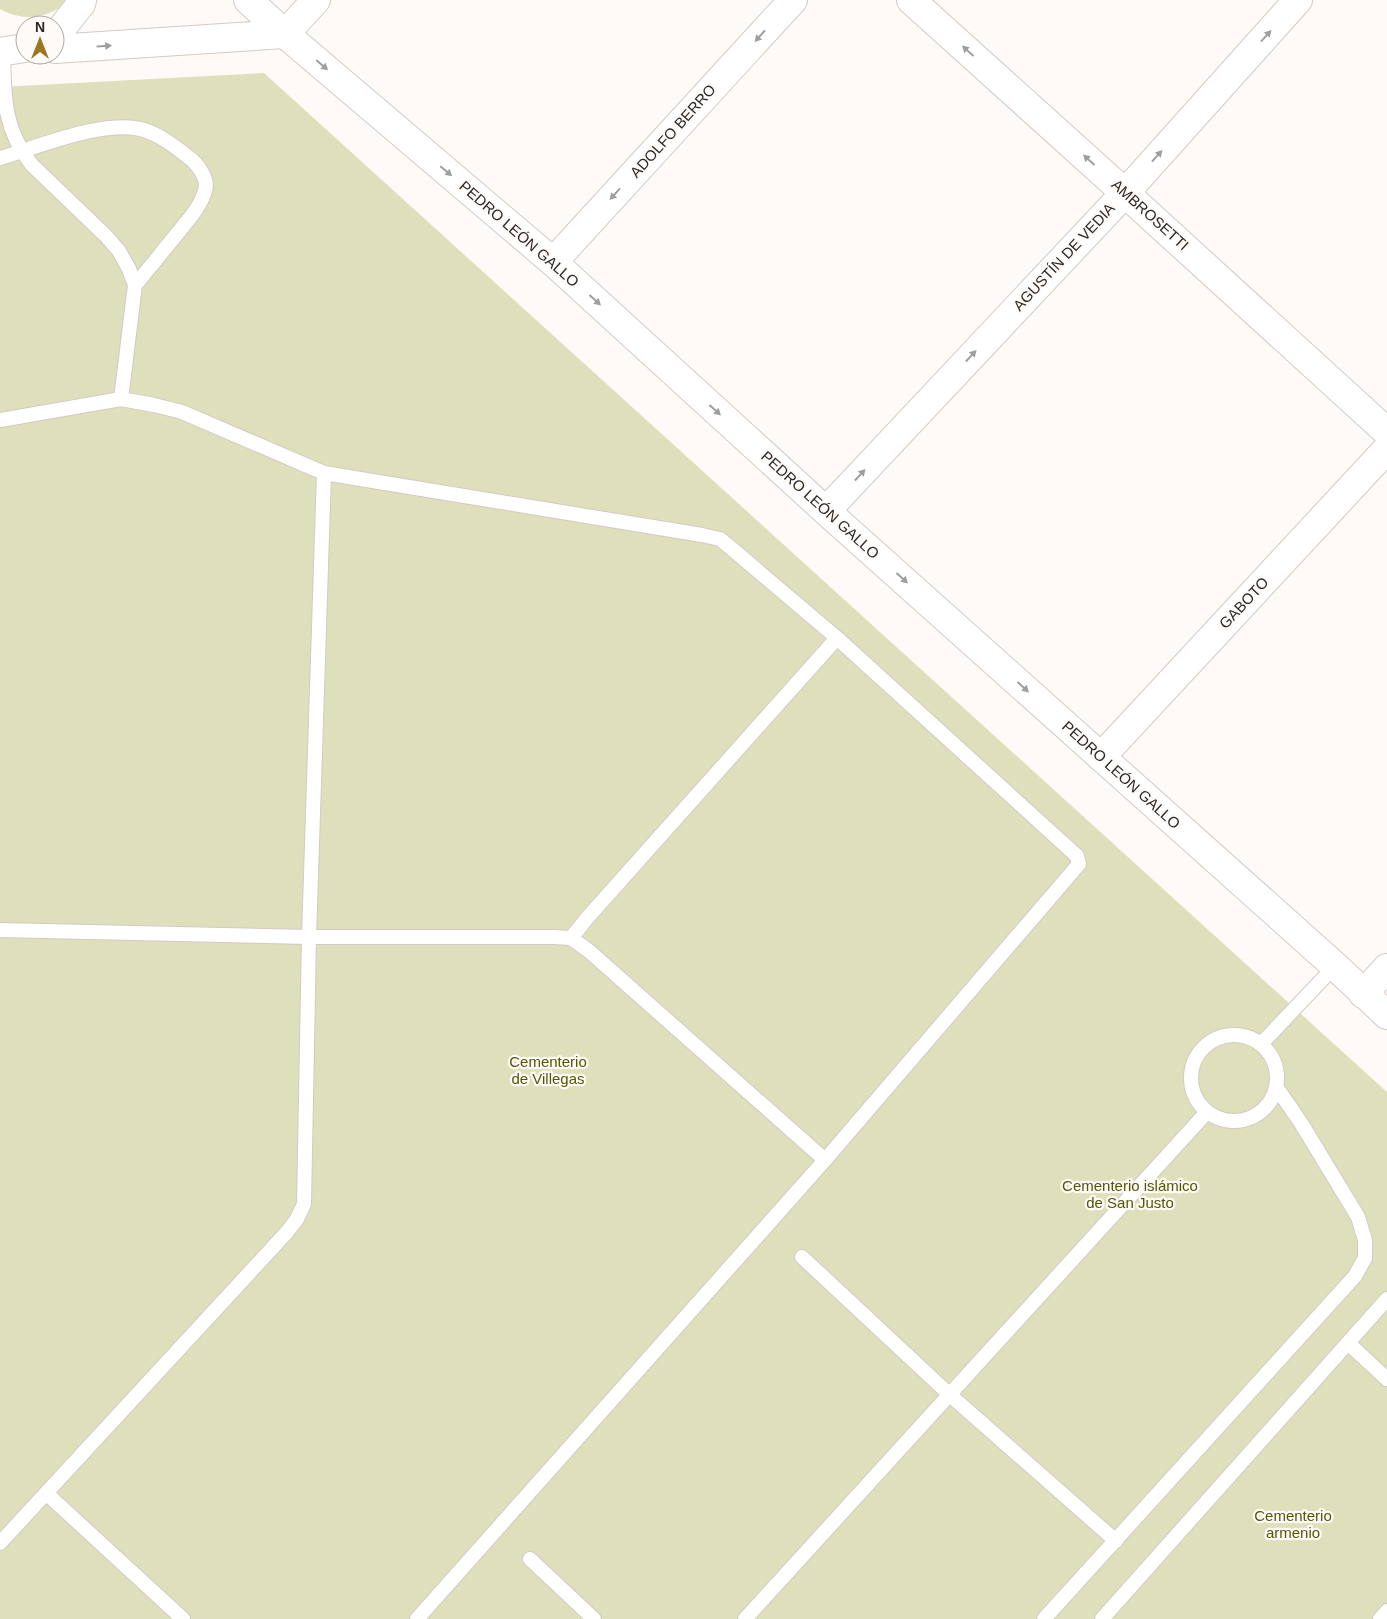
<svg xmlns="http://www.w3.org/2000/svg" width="1387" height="1619" viewBox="0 0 1387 1619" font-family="Arial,sans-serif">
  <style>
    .green { fill: #dee0bc }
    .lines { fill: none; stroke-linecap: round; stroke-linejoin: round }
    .lane-casing { stroke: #d4cac4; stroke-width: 16 }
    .street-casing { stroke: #d4cac4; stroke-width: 30 }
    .secondary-casing { stroke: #d4cac4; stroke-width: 30 }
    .lane { stroke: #fff; stroke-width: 14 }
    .street { stroke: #fff; stroke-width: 28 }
    .secondary { stroke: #fff; stroke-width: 28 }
    .oneway { fill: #a09e9d }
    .labels { text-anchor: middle; stroke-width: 4.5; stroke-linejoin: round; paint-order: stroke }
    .street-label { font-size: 15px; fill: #2b2725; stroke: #fefaf7 }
    .park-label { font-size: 15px; fill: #555700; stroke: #fefaf7 }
  </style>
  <rect width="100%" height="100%" fill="#fefaf7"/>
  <g class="green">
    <path d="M0,0H69C50,19 22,22 0,9Z"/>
    <polygon points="264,73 1387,1092 1387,1619 0,1619 0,87"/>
  </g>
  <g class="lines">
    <defs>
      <g id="lane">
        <path d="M0,158C38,147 107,118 144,130C160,135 174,146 187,156C197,163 209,178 205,191C200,208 187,221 176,235C162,252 149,269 135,285"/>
        <path d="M0,420L121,399L135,285L129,269L119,251L107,237L32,165C3,129 4,96 3,52"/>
        <polyline points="324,473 702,535 720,539 731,548 837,638 1077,856 1079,864 825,1160 417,1619"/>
        <polyline points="0,930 309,937 554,937 571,938 589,951 825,1160"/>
        <polyline points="571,938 588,917 837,638"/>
        <circle cx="1234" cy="1078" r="43"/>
        <polyline points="1261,1044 1335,966"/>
        <polyline points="802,1257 950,1395 1116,1541"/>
        <polyline points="1348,1343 1387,1379"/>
        <polyline points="46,1493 183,1619"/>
        <polyline points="0,1543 287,1232 297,1219 304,1204 309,937 324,473 182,412 154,405 121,399"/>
        <polyline points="530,1559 594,1619"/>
        <polyline points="745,1619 1207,1112"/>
        <polyline points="1044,1619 1355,1276 1365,1258 1365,1240 1358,1217 1301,1123 1277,1088"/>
        <polyline points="1102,1619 1387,1299"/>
        <polyline points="1380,1619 1387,1611"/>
      </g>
      <g id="street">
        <polyline points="55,33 61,29 81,4 82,0"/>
        <polyline points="55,49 285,34 316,0"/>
        <polyline points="0,52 25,48"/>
        <polyline points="1125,193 1298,0"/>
        <polyline points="553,262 793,0"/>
        <polyline points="826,511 1335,966 1387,1015"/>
        <polyline points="1101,757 1387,449"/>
        <polyline points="1363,994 1387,968"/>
      </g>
      <g id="secondary">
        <polyline points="248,0 285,34 553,262 826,511 1125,193"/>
        <polyline points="911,0 1125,193 1387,432"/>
      </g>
    </defs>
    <use href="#lane" class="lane-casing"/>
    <use href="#street" class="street-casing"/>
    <use href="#secondary" class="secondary-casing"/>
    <use href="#lane" class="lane"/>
    <use href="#street" class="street"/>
    <use href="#secondary" class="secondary"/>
  </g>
  <defs><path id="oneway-solid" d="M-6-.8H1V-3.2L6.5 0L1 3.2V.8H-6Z" transform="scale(1.25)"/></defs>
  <g class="oneway">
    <use href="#oneway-solid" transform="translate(760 36) rotate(132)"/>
    <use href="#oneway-solid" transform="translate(1266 36) rotate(-48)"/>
    <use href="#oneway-solid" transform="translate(104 46) rotate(-4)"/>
    <use href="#oneway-solid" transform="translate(968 51) rotate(-138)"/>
    <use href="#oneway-solid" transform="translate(322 65) rotate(40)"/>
    <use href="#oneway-solid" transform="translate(1157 156) rotate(-48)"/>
    <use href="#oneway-solid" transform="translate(1089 160) rotate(-138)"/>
    <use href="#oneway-solid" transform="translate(446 171) rotate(40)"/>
    <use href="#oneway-solid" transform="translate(615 194) rotate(132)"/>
    <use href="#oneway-solid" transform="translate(595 300) rotate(42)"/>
    <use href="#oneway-solid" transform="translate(971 356) rotate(-47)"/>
    <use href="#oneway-solid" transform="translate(715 410) rotate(42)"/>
    <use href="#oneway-solid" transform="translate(860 475) rotate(-47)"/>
    <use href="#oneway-solid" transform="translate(902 578) rotate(42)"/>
    <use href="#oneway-solid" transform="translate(1023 687) rotate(42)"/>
  </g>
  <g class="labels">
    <g class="street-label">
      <text transform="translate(673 131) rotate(-48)" y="5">ADOLFO BERRO</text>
      <text transform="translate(1150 215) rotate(42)" y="5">AMBROSETTI</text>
      <text transform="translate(519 234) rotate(41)" y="5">PEDRO LEÓN GALLO</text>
      <text transform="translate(1064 257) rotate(-47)" y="5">AGUSTÍN DE VEDIA</text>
      <text transform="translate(820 505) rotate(42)" y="5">PEDRO LEÓN GALLO</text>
      <text transform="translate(1244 603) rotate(-47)" y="5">GABOTO</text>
      <text transform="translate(1121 775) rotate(42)" y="5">PEDRO LEÓN GALLO</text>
    </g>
    <g class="park-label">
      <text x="548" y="1067">Cementerio<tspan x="548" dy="17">de Villegas</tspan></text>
      <text x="1130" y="1191">Cementerio islámico<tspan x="1130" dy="17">de San Justo</tspan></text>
      <text x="1293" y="1521">Cementerio<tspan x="1293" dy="17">armenio</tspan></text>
    </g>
  </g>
  <g transform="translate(40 40)"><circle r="24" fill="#fefaf7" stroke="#aaa6a3"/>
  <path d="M0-4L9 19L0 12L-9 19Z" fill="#9a7721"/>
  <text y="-8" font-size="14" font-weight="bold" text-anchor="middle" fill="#2b2725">N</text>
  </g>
</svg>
